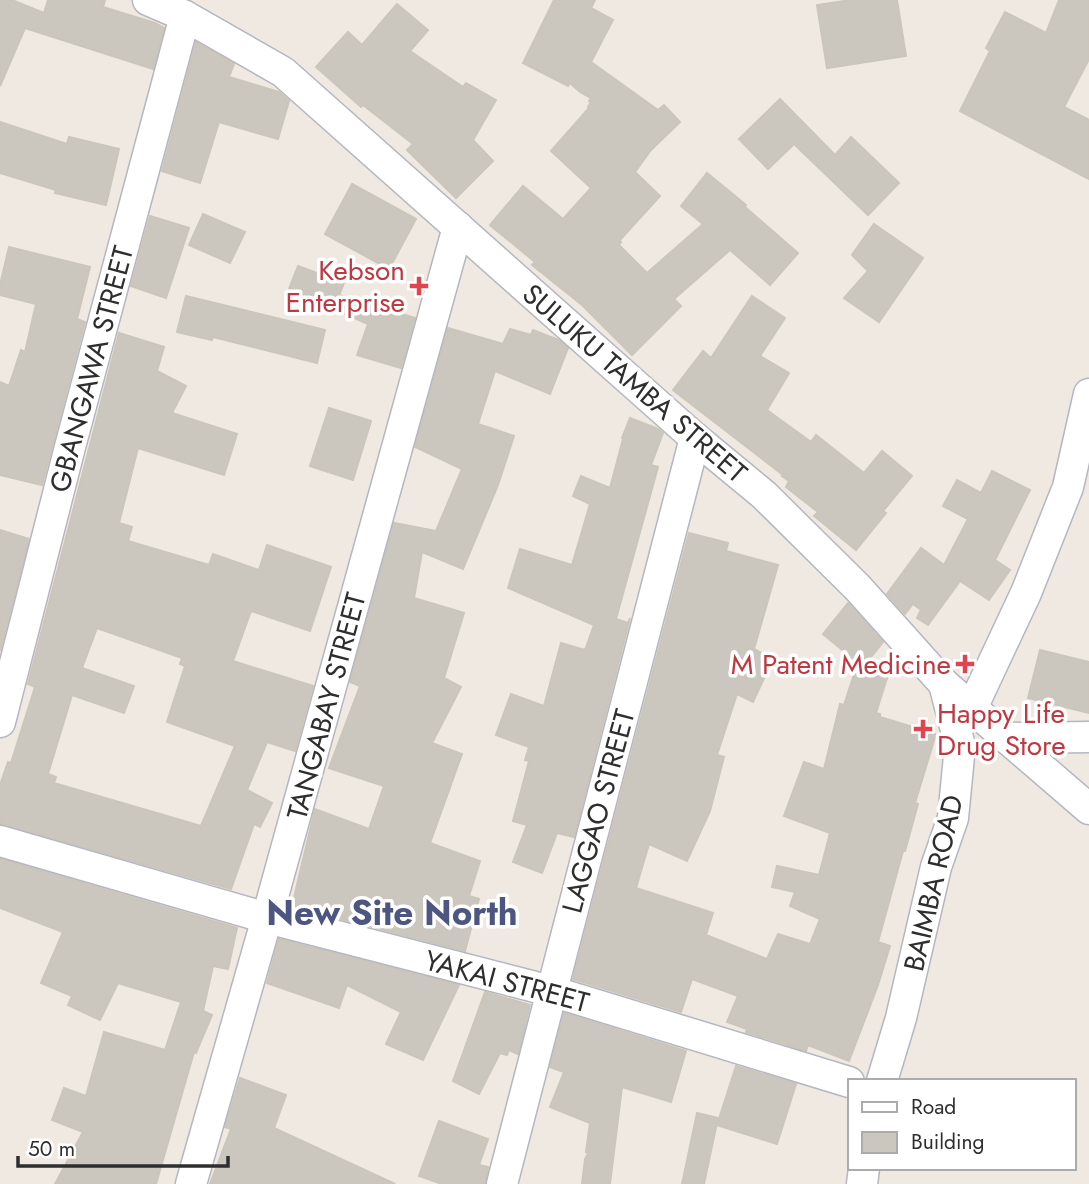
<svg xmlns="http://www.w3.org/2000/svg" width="1089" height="1184" viewBox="0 0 1089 1184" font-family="Jost,sans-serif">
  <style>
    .building { fill: #cbc7bf; stroke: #cbc5ba; stroke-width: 2; fill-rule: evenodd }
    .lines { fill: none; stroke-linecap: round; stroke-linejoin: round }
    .minor-casing { stroke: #b4b7c1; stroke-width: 33 }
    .minor { stroke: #fff; stroke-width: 30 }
    .health-dot { fill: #e0444e; stroke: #fff; stroke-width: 2.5 }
    .labels { text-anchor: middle; stroke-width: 7; stroke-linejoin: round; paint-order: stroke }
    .health-label { font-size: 28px; fill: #be3a42; stroke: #fff; text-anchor: end }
    .street-label { font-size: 28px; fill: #2e2e2e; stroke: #fff }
    .district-label { font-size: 35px; font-weight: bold; fill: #4d5680; stroke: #fff }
  </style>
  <rect width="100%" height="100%" fill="#efe9e1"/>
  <g class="building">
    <polygon points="0,0 12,0 44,13 48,0 105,0 103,7 155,23 164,28 153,69 25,28 0,86"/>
    <polygon points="554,0 595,0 591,8 613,20 591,62 658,110 664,105 680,122 651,150 635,172 660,196 619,241 621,242 619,245 647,273 703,224 681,206 707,173 746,205 745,207 798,253 770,285 730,250 674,299 681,306 632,355 582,305 532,265 535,262 490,225 523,186 563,219 591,188 551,151 589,108 588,107 591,102 589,101 591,98 580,92 570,83 568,86 523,63"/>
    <polygon points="851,0 897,0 906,56 827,68 817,5"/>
    <polygon points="1059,0 1089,0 1089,59 1064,107 1089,120 1089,179 960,111 990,51 986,48 1005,12 1046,33"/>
    <polygon points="397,4 428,30 410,51 463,87 466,83 496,100 473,140 493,161 456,198 407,150 413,144 363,105 361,107 316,67 348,32 362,45"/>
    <polygon points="196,42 234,64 229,77 279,92 289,101 278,139 219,122 200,183 162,171"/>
    <polygon points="780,99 835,155 851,137 899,183 868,215 794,144 768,169 739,139"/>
    <polygon points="0,122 67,144 69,137 119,149 106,205 55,193 56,190 0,173"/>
    <polygon points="352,184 416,219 389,269 325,234"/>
    <polygon points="203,214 245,232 230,263 189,245"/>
    <polygon points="150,216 189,228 166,298 131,286"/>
    <polygon points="874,224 923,258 879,322 844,298 868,271 852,255"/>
    <polygon points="9,247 90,267 77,319 85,322 42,485 0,475 0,382 9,386 21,350 25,352 36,304 0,295 0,285"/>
    <polygon points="298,266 344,283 339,295 415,318 401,368 357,355 368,324 289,289"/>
    <polygon points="186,296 325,330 317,363 213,337 212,340 177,332"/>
    <polygon points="752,296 785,318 760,356 789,373 767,410 811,442 816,435 864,473 882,451 912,476 883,511 886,513 856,550 814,516 818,512 786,487 789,481 782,476 783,475 673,390 703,351 711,358"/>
    <polygon points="448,328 503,344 510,329 531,335 533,330 559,340 568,348 550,394 495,371 478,424 514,436 498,485 463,569 422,552 414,598 464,613 444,678 461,687 432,743 462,754 430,843 480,861 469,896 479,899 465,951 292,906 315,809 369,829 384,786 329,768 360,686 350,682 394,523 436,531 462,469 415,447"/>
    <path d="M119,333L164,347L157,371L186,386L172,413L237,434L224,475L138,448L119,523L132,527L128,541L209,565L213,554L259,570L267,545L331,567L310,631L251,611L233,661L313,686L295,751L267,742L247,790L272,803L260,827L254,824L231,889L0,824V785L8,762L11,763L35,687L28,684ZM97,628L182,658L180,664L185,666L167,722L235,746L201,826L54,783L56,777L48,774L72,695L124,713L134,686L82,668Z"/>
    <polygon points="329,408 371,421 353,480 310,466"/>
    <polygon points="630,418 658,429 663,433 651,465 658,467 616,619 628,623 630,618 574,837 557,833 542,873 513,862 527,825 513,821 529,761 525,760 529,747 496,735 511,694 544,706 561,643 585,650 594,625 508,588 520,549 572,565 590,504 573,496 581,476 610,488 623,439 622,438"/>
    <polygon points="992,471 1030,490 995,560 1010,570 989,600 960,581 928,625 917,618 921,610 913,604 905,614 887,594 921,548 944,565 968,519 943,506 957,480 981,493"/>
    <polygon points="0,530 29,539 0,651"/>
    <polygon points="689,533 728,543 726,551 778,565 754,649 773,659 753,702 737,694 717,755 724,757 710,811 687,861 649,844 636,888 713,913 706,935 767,959 778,934 810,944 820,919 790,906 795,892 772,887 777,866 819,875 830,833 784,816 804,762 824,769 840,704 844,705 857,665 888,675 876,713 880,714 880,717 936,734 915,803 918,804 905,851 903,851 878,942 890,946 878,985 849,1061 808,1045 806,1051 746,1032 747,1029 727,1022 738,996 692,979 681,1012 573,979"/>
    <polygon points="848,603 883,642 863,667 823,634"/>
    <polygon points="1040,650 1089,662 1089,713 1028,698"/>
    <polygon points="0,859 237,928 228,969 213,966 203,1011 212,1015 196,1053 194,1052 156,1184 55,1184 83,1132 52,1120 64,1088 86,1096 104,1032 165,1050 181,1002 118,983 100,1020 68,1005 72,996 41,983 63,932 0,908"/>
    <polygon points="279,939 459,985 423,1060 386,1044 401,1012 347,985 339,1008 267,983"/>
    <polygon points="485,992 530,1005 518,1054 509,1050 507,1055 500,1053 479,1094 453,1081"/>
    <polygon points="564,1013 686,1051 671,1102 622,1087 610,1184 582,1184 585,1159 588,1153 586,1152 590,1123 550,1107 564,1072 550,1067"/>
    <polygon points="736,1066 796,1084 777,1144 717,1125"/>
    <polygon points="240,1078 286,1095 274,1128 395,1184 210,1184 231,1129 225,1127"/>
    <polygon points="697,1113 718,1118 704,1184 682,1184"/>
    <polygon points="439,1121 488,1139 479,1165 488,1167 485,1184 442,1184 419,1176"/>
  </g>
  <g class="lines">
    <defs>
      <g id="minor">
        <polyline points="148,0 185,16 283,72 695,438 764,495 858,588 944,684 1089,809"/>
        <polyline points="972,708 1026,593 1068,487 1089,394"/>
        <polyline points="0,722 70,447 185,16"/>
        <polyline points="1006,738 1089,737"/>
        <polyline points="0,841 267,918 551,991 849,1082"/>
        <polyline points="882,1081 901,1018 936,867 953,818 960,746 944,684"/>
        <polyline points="191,1184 267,918 458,227"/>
        <polyline points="502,1184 695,438"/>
        <polyline points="862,1184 864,1168"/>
      </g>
    </defs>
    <use href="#minor" class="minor-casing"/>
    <use href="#minor" class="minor"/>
  </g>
  <g class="health-dot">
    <path d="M415.5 275.5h7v7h7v7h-7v7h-7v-7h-7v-7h7z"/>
    <path d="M961.5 653.5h7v7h7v7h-7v7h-7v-7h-7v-7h7z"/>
    <path d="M919.5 718.5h7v7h7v7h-7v7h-7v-7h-7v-7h7z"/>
  </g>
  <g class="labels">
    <g class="health-label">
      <text x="405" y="280">Kebson<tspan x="405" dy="32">Enterprise</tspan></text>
      <text x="951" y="674">M Patent Medicine</text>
      <text x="937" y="723" text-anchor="start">Happy Life<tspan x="937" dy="32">Drug Store</tspan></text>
    </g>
    <g class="street-label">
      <text transform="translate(91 369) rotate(-75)" y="10">GBANGAWA STREET</text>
      <text transform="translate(635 383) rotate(41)" y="10">SULUKU TAMBA STREET</text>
      <text transform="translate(326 706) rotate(-75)" y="10">TANGABAY STREET</text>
      <text transform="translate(598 811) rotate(-75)" y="10">LAGGAO STREET</text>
      <text transform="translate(933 883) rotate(-77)" y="10">BAIMBA ROAD</text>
      <text transform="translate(507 981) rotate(15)" y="10">YAKAI STREET</text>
    </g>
    <g class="district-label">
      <text x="392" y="925">New Site North</text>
    </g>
  </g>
  <rect x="848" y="1079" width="228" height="91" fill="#ffffff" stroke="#ababab" stroke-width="2"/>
  <rect x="862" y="1102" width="35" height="10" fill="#ffffff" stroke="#ababab" stroke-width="2"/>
  <text x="911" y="1114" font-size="21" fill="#2e2e2e">Road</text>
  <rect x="862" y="1132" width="35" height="21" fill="#cbc7bf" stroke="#ababab" stroke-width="2"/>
  <text x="911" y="1149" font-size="21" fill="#2e2e2e">Building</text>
  <path d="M18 1156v10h210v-10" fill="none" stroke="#2e2e2e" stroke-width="3.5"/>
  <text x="28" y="1156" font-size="21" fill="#2e2e2e" stroke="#ffffff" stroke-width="5" paint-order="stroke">50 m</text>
</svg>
